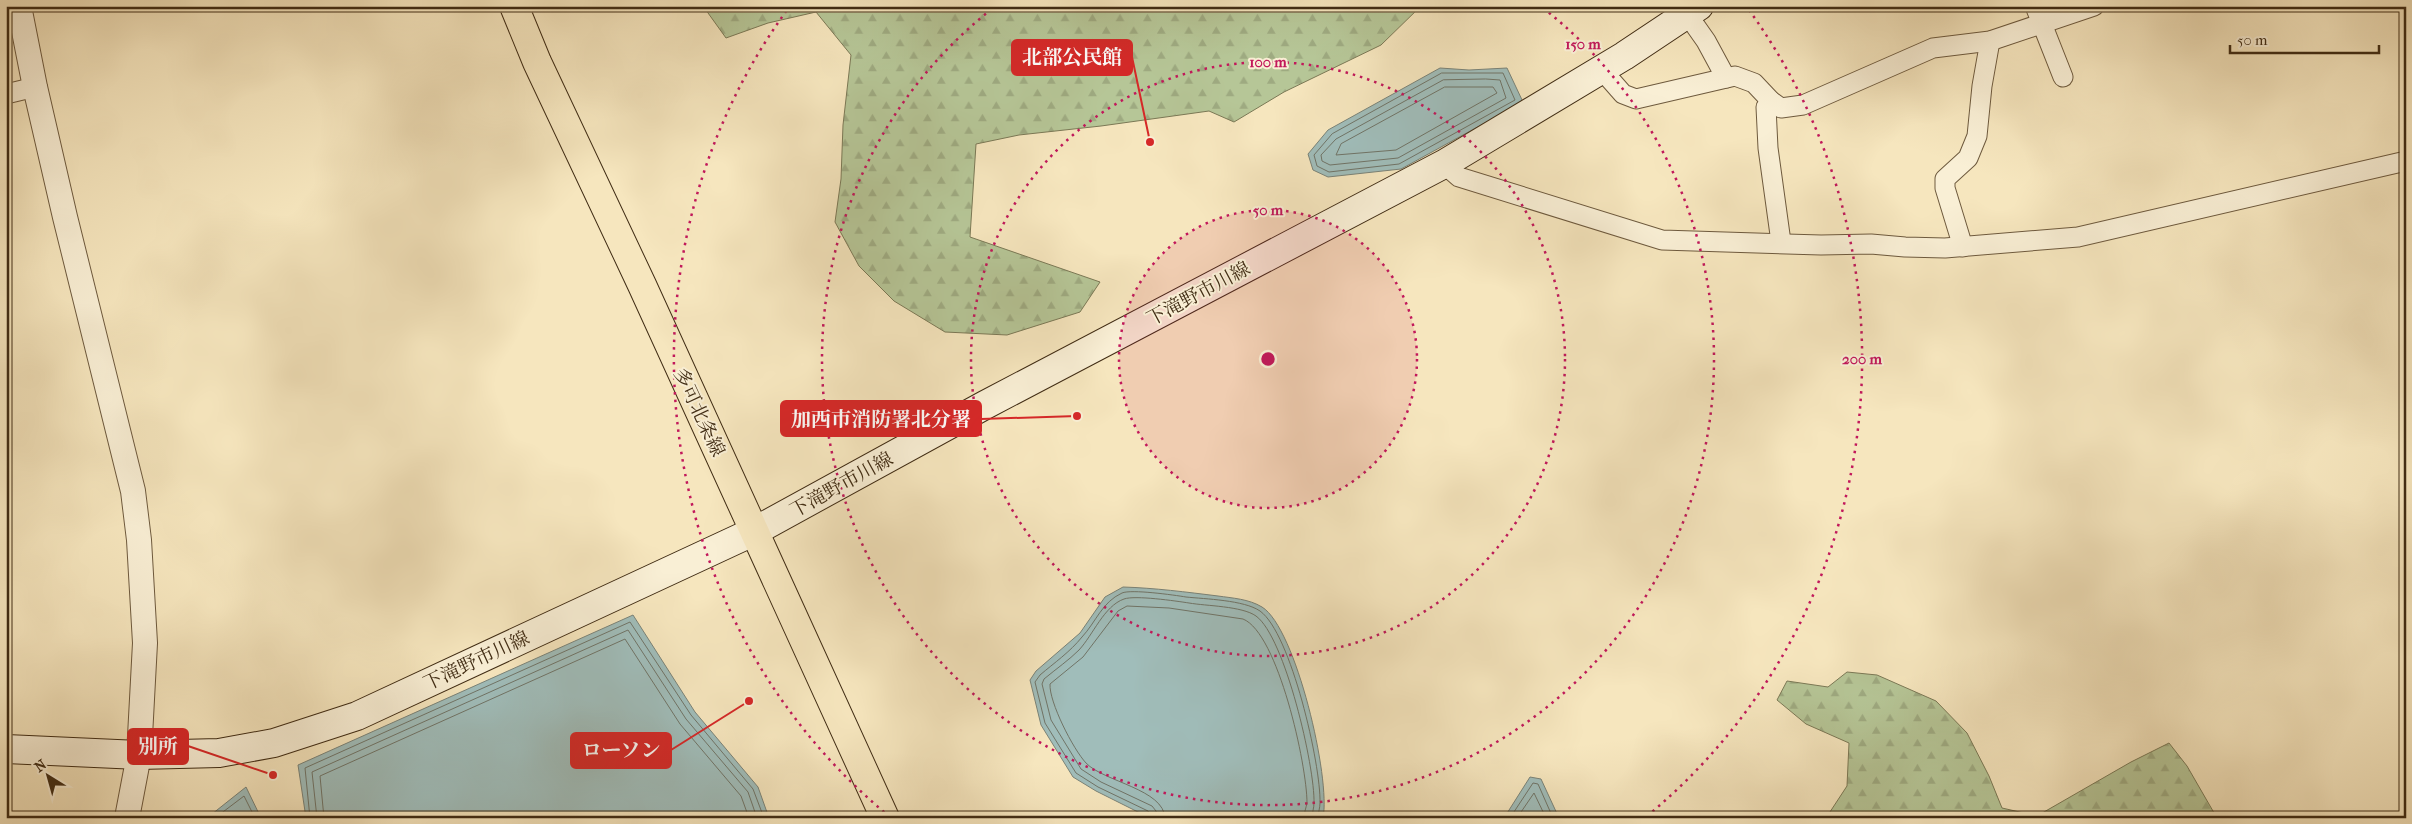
<svg xmlns="http://www.w3.org/2000/svg" width="2412" height="824" viewBox="0 0 2412 824" font-family="'IM FELL French Canon','Noto Serif JP',serif">
  <style>
    .forest { fill: url(#forest-firs); stroke: #7b7956 }
    .water { fill: #a0bdba; stroke: #7a8378 }
    .lines { fill: none; stroke-linecap: round; stroke-linejoin: round }
    .shore { stroke: #707467; stroke-width: 1 }
    .minor-casing { stroke: #6e5a3e; stroke-width: 21 }
    .tertiary-casing { stroke: #6e5a3e; stroke-width: 26 }
    .secondary-casing { stroke: #402c14; stroke-width: 30 }
    .primary-casing { stroke: #402c14; stroke-width: 30 }
    .minor { stroke: #f9efd5; stroke-width: 19 }
    .tertiary { stroke: #f9efd5; stroke-width: 24 }
    .secondary { stroke: #f9efd5; stroke-width: 28 }
    .primary { stroke: #f6e6be; stroke-width: 28 }
    .ring { fill: none; stroke: #c2185b; stroke-width: 2.5; stroke-dasharray: 2.5 5 }
    .labels { text-anchor: middle; stroke-width: 4; stroke-linejoin: round; paint-order: stroke }
    .street-label { font-size: 19px; fill: #402c14; stroke: #f9efd5 }
    .centre { fill: #c2185b; stroke: #f9efd5; stroke-width: 2.5 }
    .ring-label { font-size: 15px; text-anchor: middle; font-weight: bold; fill: #c2185b; stroke: #f9efd5; stroke-width: 4; stroke-linejoin: round; paint-order: stroke }
    .leader { fill: none; stroke: #d62828; stroke-width: 2 }
    .callout-dot { fill: #d62828; stroke: #f9efd5; stroke-width: 2 }
    .callout { fill: #d62828; stroke: #d62828; stroke-width: 2 }
    .callout-label { font-size: 20px; text-anchor: middle; font-weight: bold; fill: #fff }
  </style>
  <defs>
    <pattern id="forest-firs" width="22" height="20" patternUnits="userSpaceOnUse" patternTransform="scale(1.25)"><rect width="22" height="20" fill="#b6c697"/><path d="M5 1l3.5 6h-7zM16 11l3.5 6h-7z" fill="#9eaa81"/></pattern>
  </defs>
  <rect width="100%" height="100%" fill="#f6e6be"/>
  <filter id="stains"><feTurbulence type="fractalNoise" baseFrequency=".004" numOctaves="4"/><feColorMatrix values="0 0 0 0 .2 0 0 0 0 .09 0 0 0 0 .02 0 0 0 .5 -.17"/></filter>
  <radialGradient id="worn" r=".72"><stop offset=".6" stop-color="#630" stop-opacity="0"/><stop offset="1" stop-color="#630" stop-opacity=".3"/></radialGradient>
  <g class="forest">
    <polygon points="703,6 1421,6 1381,45 1284,92 1234,122 1209,111 1101,126 1019,135 976,144 970,237 1100,282 1080,312 1007,335 945,332 894,301 859,266 835,222 841,179 843,125 851,55 816,12 768,23 726,38"/>
    <polygon points="1847,672 1877,675 1936,701 1967,733 1989,776 2002,808 2037,816 2131,762 2169,743 2187,766 2217,818 1826,818 1847,786 1849,743 1806,724 1777,700 1787,681 1828,687"/>
  </g>
  <g class="water">
    <polygon points="1440,68 1469,70 1507,68 1523,102 1401,169 1328,177 1313,170 1308,154 1328,130"/>
    <path d="M1123,587C1155,588 1186,592 1218,596C1232,598 1249,599 1262,607C1296,628 1331,779 1323,818H1150L1096,791L1073,777L1041,725L1030,680L1036,671L1080,633L1105,597Z"/>
    <polygon points="633,615 695,712 758,787 769,818 306,818 298,765"/>
    <polygon points="1530,777 1541,779 1559,818 1504,818"/>
    <polygon points="246,787 261,818 207,818"/>
  </g>
  <g class="lines">
    <g class="shore">
      <polygon points="1442,73 1503,73 1515,100 1399,164 1329,172 1317,166 1314,155 1332,134"/>
      <polygon points="1486,79 1500,80 1506,98 1398,158 1330,165 1322,161 1321,155 1336,139 1443,80"/>
      <polygon points="1445,87 1493,87 1497,93 1396,150 1336,155 1341,144"/>
      <polyline points="215,818 244,796 255,818"/>
      <polyline points="310,818 305,768 630,622 691,715 753,789 764,818"/>
      <polyline points="317,818 312,772 628,630 686,719 748,792 757,818"/>
      <polyline points="324,818 320,776 625,639 680,724 741,796 749,818"/>
      <path d="M1151,818L1148,811L1098,787L1076,773L1045,723L1035,682L1040,675C1054,663 1070,652 1082,637C1096,622 1102,602 1122,593C1131,589 1174,595 1186,597C1205,599 1244,600 1260,611C1291,633 1321,765 1320,803C1320,808 1318,813 1318,818"/>
      <path d="M1157,818L1156,811L1152,806L1101,782L1081,769L1051,720L1042,684L1044,679C1056,669 1069,660 1079,650C1093,635 1104,606 1124,599C1135,595 1176,601 1189,603C1206,606 1242,606 1256,616C1285,637 1315,767 1314,803C1314,808 1312,813 1312,818"/>
      <path d="M1165,818C1164,789 1104,782 1086,763C1073,749 1049,702 1050,684L1083,657L1118,611L1127,606L1169,608L1243,619C1278,633 1307,765 1307,803C1306,808 1304,813 1304,818"/>
      <polyline points="1510,818 1533,783 1538,784 1553,818"/>
      <polyline points="1517,818 1534,793 1546,818"/>
    </g>
    <defs>
      <g id="minor">
        <polyline points="2035,6 2063,77"/>
        <polyline points="1687,14 1706,41 1726,78"/>
        <polyline points="1601,69 1623,94 1636,99 1735,76 1754,83 1771,101 1781,108 1803,105 1933,48 1990,41 2094,6"/>
        <polyline points="6,94 35,87"/>
        <polyline points="1771,101 1766,107 1768,148 1781,242"/>
        <polyline points="1444,164 1459,177 1662,240 1821,245 1871,244 1905,247 1945,248 2078,237 2406,161"/>
        <polyline points="1963,247 1945,188 1945,179 1968,158 1977,136 1982,86 1990,41"/>
      </g>
      <polyline id="tertiary" points="19,6 35,87 65,217 133,491 139,540 145,643 139,755 127,818"/>
      <polyline id="secondary" points="6,749 139,755 219,753 274,743 357,716 755,531 985,405 1444,164 1624,56 1699,6"/>
      <polyline id="primary" points="514,6 537,62 642,285 885,818"/>
    </defs>
    <use href="#minor" class="minor-casing"/>
    <use href="#tertiary" class="tertiary-casing"/>
    <use href="#secondary" class="secondary-casing"/>
    <use href="#primary" class="primary-casing"/>
    <use href="#minor" class="minor"/>
    <use href="#tertiary" class="tertiary"/>
    <use href="#secondary" class="secondary"/>
    <use href="#primary" class="primary"/>
  </g>
  <circle cx="1268" cy="359" r="149" fill="#c2185b" fill-opacity=".12"/>
  <g class="ring">
    <circle cx="1268" cy="359" r="149"/>
    <circle cx="1268" cy="359" r="297"/>
    <path d="M1543 8A446 446 0 1 1 993 8"/>
    <path d="M890 817A594 594 0 0 1 787 10M1749 10A594 594 0 0 1 1646 817"/>
  </g>
  <g class="labels">
    <g class="street-label">
      <text transform="translate(1198 293) rotate(-28)" y="7">下滝野市川線</text>
      <text transform="translate(700 412) rotate(65)" y="7">多可北条線</text>
      <text transform="translate(841 484) rotate(-29)" y="7">下滝野市川線</text>
      <text transform="translate(476 660) rotate(-25)" y="7">下滝野市川線</text>
    </g>
  </g>
  <circle cx="1268" cy="359" r="8" class="centre"/>
  <g class="ring-label">
    <text x="1583" y="49">150 m</text>
    <text x="1268" y="67">100 m</text>
    <text x="1268" y="215">50 m</text>
    <text x="1862" y="364">200 m</text>
  </g>
  <path class="leader" d="M1150 142L1132 57M1077 416L981 419M273 775L188 746M749 701L671 750"/>
  <g class="callout-dot">
    <circle cx="1150" cy="142" r="5"/>
    <circle cx="1077" cy="416" r="5"/>
    <circle cx="273" cy="775" r="5"/>
    <circle cx="749" cy="701" r="5"/>
  </g>
  <g class="callout">
    <rect x="1012" y="40" width="120" height="35" rx="5"/>
    <rect x="781" y="401" width="200" height="35" rx="5"/>
    <rect x="128" y="729" width="60" height="35" rx="5"/>
    <rect x="571" y="733" width="100" height="35" rx="5"/>
  </g>
  <g class="callout-label">
    <text x="1072" y="64">北部公民館</text>
    <text x="881" y="426">加西市消防署北分署</text>
    <text x="158" y="753">別所</text>
    <text x="621" y="757">ローソン</text>
  </g>
  <rect width="2412" height="824" fill="none" stroke="#f6e6be" stroke-width="25"/>
  <rect x="8" y="8" width="2397" height="809" fill="none" stroke="#402c14" stroke-width="2.5"/>
  <rect x="12" y="12" width="2387" height="799" fill="none" stroke="#402c14"/>
  <g transform="translate(48 776) rotate(323)" stroke="#f9efd5" stroke-width="4" paint-order="stroke">
  <path d="M0-4L9 19L0 12L-9 19Z" fill="#402c14"/>
  <text y="-8" font-size="14" font-weight="bold" text-anchor="middle" fill="#402c14">N</text>
  </g>
  <path d="M2230 45v8h149v-8" fill="none" stroke="#402c14" stroke-width="2.5"/>
  <text x="2237" y="45" font-size="15" fill="#402c14" stroke="#f9efd5" stroke-width="4" paint-order="stroke">50 m</text>
  <rect width="100%" height="100%" filter="url(#stains)"/>
  <rect width="100%" height="100%" fill="url(#worn)"/>
</svg>
